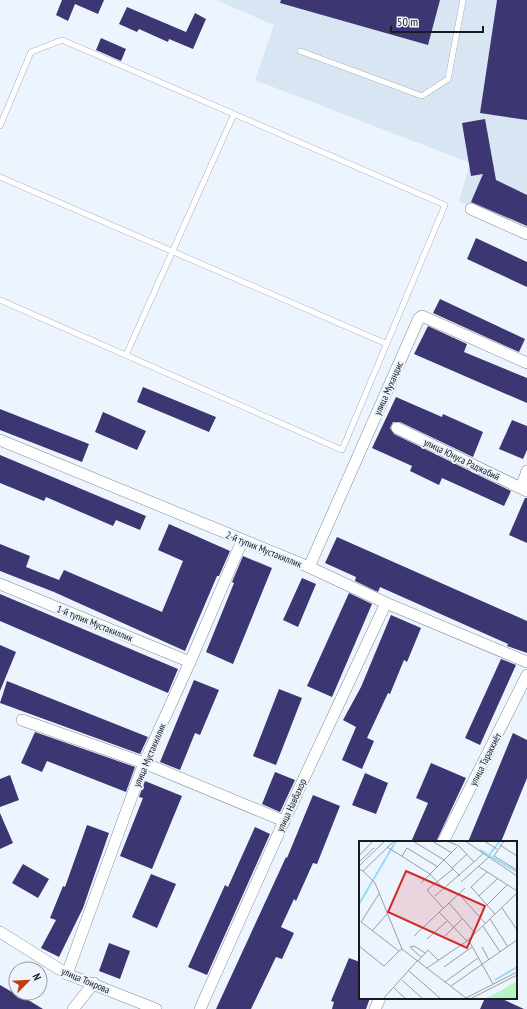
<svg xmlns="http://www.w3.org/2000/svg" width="527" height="1009" viewBox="0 0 527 1009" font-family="'PT Sans Narrow',sans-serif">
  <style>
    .built { fill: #d8e6f3 }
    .building { fill: #3c3773 }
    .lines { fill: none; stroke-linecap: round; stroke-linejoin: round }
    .lane-casing { stroke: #838b92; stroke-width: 6 }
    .street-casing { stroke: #838b92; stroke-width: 12 }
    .lane { stroke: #fff; stroke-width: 5.5 }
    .street { stroke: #fff; stroke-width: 11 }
    .labels { text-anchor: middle; stroke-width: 4; stroke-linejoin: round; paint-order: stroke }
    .street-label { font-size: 10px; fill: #191c1f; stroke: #ecf4fd }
    .inset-river { fill: none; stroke: #94ddf6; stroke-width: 2 }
    .inset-road { fill: none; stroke: #989ea4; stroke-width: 1 }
    .view { fill: #d62828; fill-opacity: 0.15; stroke: #d62828; stroke-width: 2 }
    .inset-edge { fill: none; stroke: #191c1f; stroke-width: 2 }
  </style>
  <rect width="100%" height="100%" fill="#ecf4fd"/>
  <polygon class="built" points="216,0 527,0 527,232 459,202 470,163 255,80 274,25"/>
  <g class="building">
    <polygon points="62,0 104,0 98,14 75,4 68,21 56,15"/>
    <polygon points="281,0 440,0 428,45 280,3"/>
    <polygon points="497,0 527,0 527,120 480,113"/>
    <polygon points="127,7 186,32 195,13 206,19 193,49 169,39 168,42 139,29 137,32 119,24"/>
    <polygon points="101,38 126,49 121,61 96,50"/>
    <polygon points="485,119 496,180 527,195 527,226 471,202 483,174 471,176 462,123"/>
    <polygon points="476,238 527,262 527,287 467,259"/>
    <polygon points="440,299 525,339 519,352 433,313"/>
    <polygon points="428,326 467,344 464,352 527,378 527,403 414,354"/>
    <polygon points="143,387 216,417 209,432 137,402"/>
    <polygon points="396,397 442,417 443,414 483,432 473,457 400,422 393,422 390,428 394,434 511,491 504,506 442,478 439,485 410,471 412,466 372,448"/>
    <polygon points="0,409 89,444 82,462 0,430"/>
    <polygon points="103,412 146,431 137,450 95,432"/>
    <polygon points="512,420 527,426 527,450 523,459 499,449"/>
    <polygon points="0,455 146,516 140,530 116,520 113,526 46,497 44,501 0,483"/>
    <polygon points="525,498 527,498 527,543 509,535"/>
    <polygon points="169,524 230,551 219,576 217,576 185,651 54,592 0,571 0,544 30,556 26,567 59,580 64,570 162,612 183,561 158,550"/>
    <polygon points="337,537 527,621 527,653 507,646 508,644 380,587 378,592 355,581 356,577 325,563"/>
    <polygon points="243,556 272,568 233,664 206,652 234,583 232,582"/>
    <polygon points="302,578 316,584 298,627 283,620"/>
    <polygon points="349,593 372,604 332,697 307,686"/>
    <polygon points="0,594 178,669 168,693 0,621"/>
    <polygon points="391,615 421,628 407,662 404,660 390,694 388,693 367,738 374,741 362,769 342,760 356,727 343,720 361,687"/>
    <polygon points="0,645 16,652 0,691"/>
    <polygon points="501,659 516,665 480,745 465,738"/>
    <polygon points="194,680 219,690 200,735 195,733 180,770 160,762"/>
    <polygon points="7,681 148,737 140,754 0,703"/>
    <polygon points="279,689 302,698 276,765 253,756"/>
    <polygon points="35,732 135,767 126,792 47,761 42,772 21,763"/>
    <polygon points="513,733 527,740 527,778 501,842 468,842"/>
    <polygon points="431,763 466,778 436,842 411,842 428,803 416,798"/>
    <polygon points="275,772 295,780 280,812 262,804"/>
    <polygon points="365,773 388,783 376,814 352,805"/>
    <polygon points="10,775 19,800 0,807 0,779"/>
    <polygon points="145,781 182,796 152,869 120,856 143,798 139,797"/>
    <polygon points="313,795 340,806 317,864 313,863 296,901 294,899 281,927 294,933 282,959 276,957 251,1009 216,1009 286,857 287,858"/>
    <polygon points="0,813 13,843 0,849"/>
    <polygon points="87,825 109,833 83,908 59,957 41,948 56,920 50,918 63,886 65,887"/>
    <polygon points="255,827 270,834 207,975 188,967 225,885 228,887"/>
    <polygon points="23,864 49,879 38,898 12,883"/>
    <polygon points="151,874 176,884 157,928 132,917"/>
    <polygon points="109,943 130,951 120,979 99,971"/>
    <polygon points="349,958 360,962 360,998 370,998 366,1009 332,1009 334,1002 331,1001"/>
    <polygon points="0,985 19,996 20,995 43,1009 0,1009"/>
    <polygon points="485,998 500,998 524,1009 480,1009"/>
  </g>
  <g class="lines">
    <defs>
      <g id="lane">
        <polyline points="300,51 422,96 448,79 463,0"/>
        <polyline points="0,126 31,52 62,40 445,205 342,450 0,300"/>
        <polyline points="0,177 387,344"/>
        <polyline points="126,355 234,114"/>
      </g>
      <g id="street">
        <polyline points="471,209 527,234"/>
        <polyline points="397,428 527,491"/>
        <polyline points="0,440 309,567 386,603 527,662"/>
        <polyline points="521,488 527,471"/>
        <polyline points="309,567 419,318 422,316 527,363"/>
        <polyline points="0,584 190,662"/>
        <polyline points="22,720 144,763 284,821"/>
        <polyline points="443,842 527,675"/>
        <polyline points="0,932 67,974 156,1009"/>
        <polyline points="67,974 144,763 190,662 242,541"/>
        <polyline points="73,1009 94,983"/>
        <polyline points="200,1009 284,821 386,603"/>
        <polyline points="375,1009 380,998"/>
      </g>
    </defs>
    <use href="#lane" class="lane-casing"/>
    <use href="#street" class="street-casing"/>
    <use href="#lane" class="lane"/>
    <use href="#street" class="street"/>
  </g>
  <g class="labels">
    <g class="street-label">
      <text transform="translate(388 388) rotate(-66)" y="4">улица Мухандис</text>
      <text transform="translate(462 459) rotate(26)" y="4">улица Юнуса Раджабий</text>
      <text transform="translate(264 549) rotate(22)" y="4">2-й тупик Мустакиллик</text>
      <text transform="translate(95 623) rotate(22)" y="4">1-й тупик Мустакиллик</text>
      <text transform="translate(149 755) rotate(-67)" y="4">улица Мустакиллик</text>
      <text transform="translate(485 759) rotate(-63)" y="4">улица Тараккиёт</text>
      <text transform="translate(291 805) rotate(-65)" y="4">улица Навбахор</text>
      <text transform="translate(86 980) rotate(23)" y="4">улица Тоирова</text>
    </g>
  </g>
  <g transform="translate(359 841)">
    <rect width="158" height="158" fill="#ecf4fd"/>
    <path d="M158,140V158H126L141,150Z" fill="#b7f4c3"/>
    <path class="inset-river" d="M121,9L158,31M130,14L141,0M0,63L37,0M136,139L158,126"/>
    <path class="inset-road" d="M54,0L85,19L101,35M73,0L93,12M88,0L100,5L115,21M106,0L158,35M125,0L138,8M145,0L135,15L158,29M141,4L158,15M28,6L71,33L85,48M0,15L14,0M43,15L48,7L79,26M0,21L15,7M0,25L26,0M119,25L158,50M93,27L108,13M0,28L4,30L35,0M4,30L16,42L43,108L107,157M128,31L112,46L136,73M102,41L130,16M62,42L98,6M20,53L2,81L40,110L43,108M100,53L126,82M76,55L125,12M120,55L138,38M90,62L116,92M128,64L148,44M84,67L68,49L94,28M143,67L158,89M80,71L108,100M131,78L149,106M124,85L141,111M13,90L28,73M55,95L106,47M86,95L103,78M68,98L88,80M109,98L134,143M0,105L25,125L40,110M123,106L130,119M62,116L51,106L55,105L66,112M59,120L69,109L79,119M85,126L113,106M68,127L108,100L158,52M50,130L82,158M43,139L64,158M86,141L119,117M92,145L158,99M35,147L47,158M24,158L58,120M105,158L158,131M111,158L158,134"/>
    <path class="view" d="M47,30L126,65L108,107L29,71Z"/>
    <rect width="158" height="158" class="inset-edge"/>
  </g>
  <g transform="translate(28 981) rotate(66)"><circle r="19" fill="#ecf4fd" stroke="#989ea4"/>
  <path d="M0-3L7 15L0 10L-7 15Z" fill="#c53c12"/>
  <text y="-6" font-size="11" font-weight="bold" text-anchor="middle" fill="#191c1f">N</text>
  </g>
  <path d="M391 26v6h92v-6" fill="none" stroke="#191c1f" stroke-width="2"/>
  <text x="397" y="26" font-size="12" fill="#191c1f" stroke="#ecf4fd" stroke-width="3" paint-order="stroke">50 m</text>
</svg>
